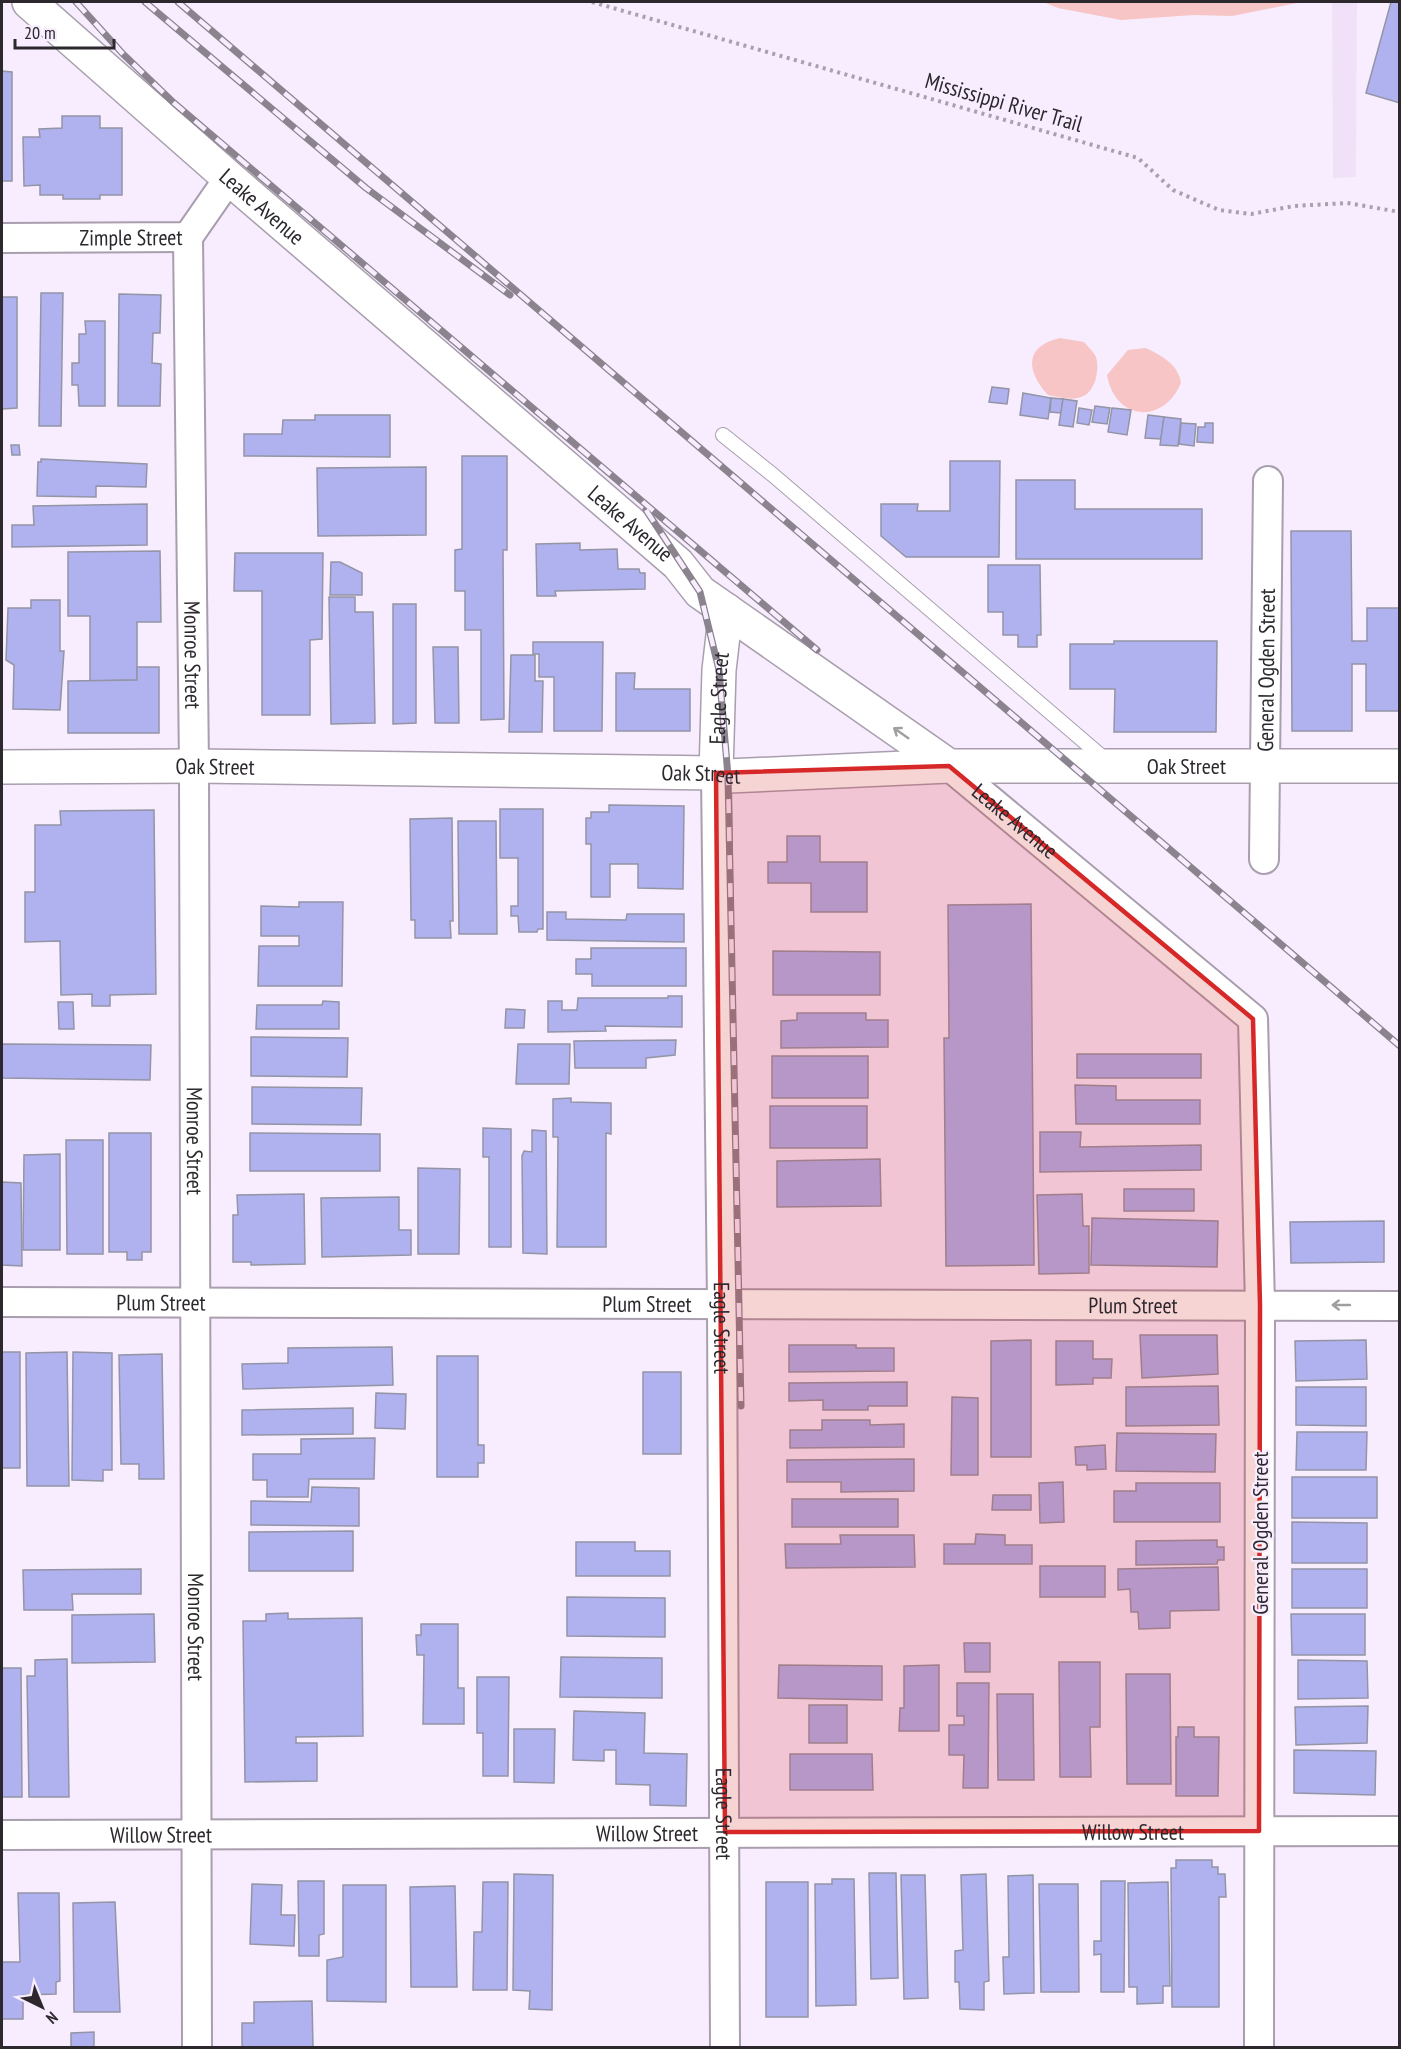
<svg xmlns="http://www.w3.org/2000/svg" width="1401" height="2049" viewBox="0 0 1401 2049" font-family="'PT Sans Narrow',sans-serif">
  <style>
    .built { fill: #f1e1f8 }
    .green { fill: #f7c5c5 }
    .building { fill: #b0b2f0; stroke: #9394a5; stroke-width: 1.5 }
    .lines { fill: none; stroke-linecap: round; stroke-linejoin: round }
    .service-casing { stroke: #a89ead; stroke-width: 16 }
    .minor-casing { stroke: #a89ead; stroke-width: 32 }
    .tertiary-casing { stroke: #a89ead; stroke-width: 36 }
    .secondary-casing { stroke: #a89ead; stroke-width: 36 }
    .path { stroke: #a8a0ad; stroke-width: 4; stroke-dasharray: 3 4.5; stroke-linecap: butt }
    .service { stroke: #fff; stroke-width: 14 }
    .minor { stroke: #fff; stroke-width: 28 }
    .tertiary { stroke: #fff; stroke-width: 33 }
    .secondary { stroke: #fff; stroke-width: 33 }
    .rail-casing { stroke: #8b848f; stroke-width: 7 }
    .rail { stroke: #f8edfe; stroke-width: 4.5; stroke-dasharray: 14; stroke-linecap: butt }
    .oneway { stroke: #a09ea1 }
    .marked { fill: #d62828; fill-opacity: 0.2; stroke: #d62828; stroke-width: 4.5; stroke-linejoin: round }
    .labels { text-anchor: middle; stroke-width: 4.5; stroke-linejoin: round; paint-order: stroke }
    .street-label { font-size: 22px; fill: #2c282e; stroke: #f8edfe }
  </style>
  <rect width="100%" height="100%" fill="#f8edfe"/>
  <polygon class="built" points="1332,2 1357,2 1356,177 1333,178"/>
  <g class="green">
    <polygon points="1043,2 1302,2 1232,16 1194,15 1121,20 1058,8"/>
    <path d="M1060,338L1084,342C1087,346 1094,352 1096,357C1100,370 1095,393 1081,397C1070,401 1059,397 1048,395C1026,371 1024,346 1060,338Z"/>
    <path d="M1146,348C1162,356 1178,364 1181,383C1163,425 1115,421 1107,375L1128,350Z"/>
  </g>
  <g class="building">
    <polygon points="1391,2 1400,2 1400,103 1366,93"/>
    <polygon points="2,71 12,72 12,181 2,181"/>
    <polygon points="62,116 100,116 100,128 122,128 122,195 100,195 100,199 63,199 63,195 40,195 40,185 24,186 23,137 40,137 39,129 62,128"/>
    <polygon points="41,293 63,293 61,426 39,426"/>
    <polygon points="119,294 161,295 160,333 153,333 152,363 161,364 160,406 118,406"/>
    <polygon points="2,297 17,297 17,408 2,409"/>
    <polygon points="85,321 105,321 105,406 79,406 78,385 72,385 72,363 79,363 79,334 86,334"/>
    <polygon points="992,387 1009,389 1007,404 989,402"/>
    <polygon points="1023,393 1051,398 1048,419 1020,415"/>
    <polygon points="1051,398 1063,399 1061,413 1050,412"/>
    <polygon points="1063,399 1077,401 1073,427 1059,425"/>
    <polygon points="1095,406 1110,408 1107,424 1092,422"/>
    <polygon points="1079,408 1092,410 1089,425 1077,423"/>
    <polygon points="1112,408 1131,410 1127,435 1108,432"/>
    <polygon points="315,415 390,415 390,457 244,456 244,434 282,434 283,420 315,420"/>
    <polygon points="1148,415 1164,417 1161,439 1145,438"/>
    <polygon points="1164,417 1181,419 1178,446 1160,445"/>
    <polygon points="1181,423 1196,424 1194,446 1179,444"/>
    <polygon points="1205,423 1213,423 1213,443 1197,442 1198,427 1205,427"/>
    <polygon points="11,445 19,445 20,455 12,455"/>
    <polygon points="462,456 507,456 507,550 503,550 504,719 481,720 481,630 465,630 465,591 455,591 455,550 462,549"/>
    <polygon points="41,459 147,464 146,487 96,486 96,497 37,496 38,462 41,462"/>
    <polygon points="950,461 1000,461 999,557 906,557 881,536 881,504 918,504 917,511 950,511"/>
    <polygon points="426,467 426,535 318,536 317,468"/>
    <polygon points="1016,480 1075,480 1075,509 1202,509 1202,559 1016,559"/>
    <polygon points="147,504 147,545 12,547 12,525 34,525 33,506"/>
    <polygon points="1291,531 1351,531 1352,641 1367,641 1367,608 1400,608 1400,711 1366,711 1366,664 1352,664 1352,731 1292,731"/>
    <polygon points="580,543 580,550 617,549 618,569 639,569 640,573 645,573 645,589 555,591 556,596 537,596 536,544"/>
    <polygon points="160,551 161,622 137,622 137,680 90,681 90,616 68,616 68,552"/>
    <polygon points="235,553 323,553 322,639 310,640 310,715 262,715 262,591 234,591"/>
    <polygon points="331,562 340,562 362,573 362,595 330,595"/>
    <polygon points="988,565 1040,565 1041,635 1037,635 1037,647 1018,647 1018,635 1003,635 1003,612 988,612"/>
    <polygon points="329,597 355,597 355,612 373,612 375,723 331,724"/>
    <polygon points="31,600 60,600 60,651 64,651 60,710 13,709 14,665 6,660 8,608 31,608"/>
    <polygon points="393,604 416,604 416,723 393,724"/>
    <polygon points="1114,641 1217,641 1216,732 1114,732 1115,689 1070,689 1070,644 1114,644"/>
    <polygon points="533,642 603,642 602,731 554,731 554,677 539,677 539,654 533,654"/>
    <polygon points="433,647 458,647 459,723 435,723"/>
    <polygon points="511,655 535,655 535,681 543,681 542,732 509,732"/>
    <polygon points="137,667 159,667 159,733 68,733 68,681 137,680"/>
    <polygon points="616,673 635,673 634,689 690,689 690,731 616,731"/>
    <polygon points="609,805 684,806 683,889 638,888 638,864 610,864 610,897 591,897 591,844 586,844 586,818 591,818 591,812 609,812"/>
    <polygon points="500,809 543,809 543,929 538,929 537,932 519,932 518,916 511,916 511,906 518,906 518,858 500,858"/>
    <polygon points="154,810 156,994 110,995 110,1006 92,1006 92,994 61,995 60,941 25,942 25,892 35,892 35,825 61,825 60,811"/>
    <polygon points="452,818 453,921 450,921 451,938 415,938 415,920 411,920 410,819"/>
    <polygon points="458,821 496,821 497,934 459,934"/>
    <polygon points="787,836 820,836 820,862 867,862 867,912 811,912 811,883 768,883 768,862 787,862"/>
    <polygon points="299,902 343,902 342,986 258,986 259,946 299,946 299,936 261,936 261,906 299,907"/>
    <polygon points="1031,904 1034,1265 946,1266 944,1038 949,1038 948,905"/>
    <polygon points="547,912 566,912 566,919 626,920 627,914 684,914 684,942 547,940"/>
    <polygon points="591,948 686,948 686,986 592,986 592,974 576,974 576,959 591,959"/>
    <polygon points="773,951 880,952 880,995 773,995"/>
    <polygon points="668,996 682,996 682,1027 605,1026 606,1031 548,1032 548,1001 562,1001 562,1010 577,1010 578,998 668,998"/>
    <polygon points="323,1001 339,1002 339,1029 256,1029 257,1005 322,1005"/>
    <polygon points="58,1002 73,1002 74,1029 59,1029"/>
    <polygon points="506,1009 525,1010 524,1028 505,1028"/>
    <polygon points="797,1013 866,1013 866,1020 888,1020 888,1047 781,1048 781,1021 797,1020"/>
    <polygon points="251,1037 348,1038 347,1077 251,1076"/>
    <polygon points="676,1040 675,1055 646,1058 646,1068 575,1068 574,1041"/>
    <polygon points="2,1044 151,1045 150,1080 2,1078"/>
    <polygon points="518,1044 570,1044 569,1084 516,1084"/>
    <rect x="1077" y="1054" width="124" height="24"/>
    <rect x="772" y="1056" width="96" height="42"/>
    <polygon points="1075,1085 1116,1086 1116,1100 1200,1100 1200,1124 1076,1124"/>
    <polygon points="252,1087 362,1088 361,1125 252,1124"/>
    <polygon points="571,1098 571,1102 611,1103 611,1134 606,1133 606,1247 557,1247 558,1137 553,1137 553,1099"/>
    <rect x="770" y="1106" width="97" height="42"/>
    <polygon points="483,1128 511,1129 511,1247 489,1247 489,1157 483,1157"/>
    <polygon points="532,1130 546,1131 547,1254 523,1253 522,1156 524,1151 532,1152"/>
    <polygon points="1040,1132 1081,1132 1080,1147 1201,1145 1201,1170 1040,1172"/>
    <polygon points="109,1133 151,1133 151,1252 142,1252 142,1260 127,1260 127,1252 109,1252"/>
    <polygon points="250,1133 380,1134 380,1171 250,1171"/>
    <polygon points="66,1140 103,1140 103,1254 67,1254"/>
    <polygon points="60,1154 60,1250 23,1250 24,1155"/>
    <polygon points="880,1159 881,1206 777,1207 777,1161"/>
    <polygon points="418,1168 460,1169 459,1254 418,1254"/>
    <polygon points="2,1182 21,1183 22,1266 2,1265"/>
    <rect x="1124" y="1189" width="70" height="22"/>
    <polygon points="304,1194 305,1264 251,1265 251,1262 233,1262 233,1215 238,1215 237,1195"/>
    <polygon points="1082,1194 1083,1226 1089,1226 1089,1273 1039,1274 1037,1195"/>
    <polygon points="399,1197 399,1230 411,1230 411,1255 322,1257 321,1198"/>
    <polygon points="1092,1218 1218,1221 1217,1267 1091,1265"/>
    <polygon points="1384,1221 1384,1262 1291,1263 1290,1222"/>
    <polygon points="1140,1335 1217,1335 1218,1374 1142,1378"/>
    <polygon points="1031,1340 1031,1457 991,1457 991,1341"/>
    <polygon points="1366,1340 1367,1379 1296,1381 1295,1341"/>
    <polygon points="1056,1341 1093,1341 1093,1359 1112,1359 1111,1378 1093,1378 1093,1384 1056,1385"/>
    <polygon points="789,1345 856,1345 856,1348 894,1348 894,1371 789,1372"/>
    <polygon points="392,1347 393,1385 243,1389 242,1364 288,1363 288,1348"/>
    <rect x="2" y="1352" width="18" height="116"/>
    <polygon points="67,1352 69,1486 27,1486 26,1353"/>
    <polygon points="73,1352 112,1353 112,1470 103,1470 103,1481 72,1480"/>
    <polygon points="162,1354 164,1479 139,1479 139,1464 121,1464 119,1355"/>
    <polygon points="437,1356 478,1356 478,1445 484,1445 484,1463 478,1463 478,1477 437,1477"/>
    <rect x="643" y="1372" width="38" height="82"/>
    <polygon points="907,1382 907,1406 868,1406 868,1410 823,1410 823,1400 789,1401 789,1383"/>
    <polygon points="1218,1386 1219,1425 1126,1426 1126,1387"/>
    <polygon points="1296,1387 1366,1387 1366,1426 1296,1425"/>
    <polygon points="376,1393 406,1394 405,1429 375,1428"/>
    <polygon points="952,1397 978,1398 978,1475 951,1475"/>
    <polygon points="353,1408 353,1434 242,1435 242,1410"/>
    <polygon points="822,1420 870,1420 870,1425 904,1424 904,1447 790,1448 790,1430 822,1430"/>
    <polygon points="1297,1432 1367,1432 1366,1470 1296,1470"/>
    <polygon points="1117,1433 1216,1434 1215,1472 1116,1471"/>
    <polygon points="375,1438 374,1479 309,1479 308,1497 267,1497 267,1480 253,1480 253,1454 301,1454 301,1439"/>
    <polygon points="1105,1445 1106,1469 1087,1470 1087,1465 1076,1465 1075,1447"/>
    <polygon points="914,1459 914,1491 841,1492 841,1482 787,1482 787,1460"/>
    <rect x="1292" y="1477" width="85" height="41"/>
    <polygon points="1063,1482 1064,1522 1040,1523 1039,1483"/>
    <polygon points="1136,1483 1220,1483 1220,1522 1114,1522 1114,1491 1136,1491"/>
    <polygon points="312,1487 359,1488 359,1526 251,1525 251,1501 311,1502"/>
    <polygon points="993,1495 1031,1495 1031,1510 992,1510"/>
    <rect x="792" y="1499" width="106" height="28"/>
    <polygon points="1292,1522 1367,1523 1367,1563 1292,1563"/>
    <polygon points="353,1531 353,1571 249,1571 249,1532"/>
    <polygon points="976,1534 1005,1535 1005,1545 1032,1545 1032,1564 944,1564 944,1544 975,1544"/>
    <polygon points="840,1535 914,1535 915,1567 786,1568 785,1544 841,1544"/>
    <polygon points="1217,1540 1217,1547 1224,1547 1224,1560 1218,1560 1217,1564 1136,1565 1136,1541"/>
    <polygon points="576,1542 635,1542 635,1551 670,1551 670,1576 576,1576"/>
    <rect x="1040" y="1566" width="65" height="31"/>
    <polygon points="1218,1567 1219,1610 1170,1611 1170,1628 1139,1629 1138,1612 1131,1612 1130,1589 1118,1590 1118,1569"/>
    <polygon points="141,1569 141,1594 72,1594 73,1610 24,1610 23,1570"/>
    <rect x="1292" y="1569" width="75" height="39"/>
    <polygon points="567,1597 665,1598 665,1637 567,1636"/>
    <polygon points="288,1613 288,1619 362,1618 363,1736 296,1737 296,1743 317,1743 317,1781 245,1782 243,1621 266,1621 266,1614"/>
    <polygon points="154,1614 155,1662 72,1663 72,1615"/>
    <polygon points="1291,1614 1365,1614 1365,1655 1292,1655"/>
    <polygon points="421,1624 458,1624 458,1688 464,1688 464,1724 423,1724 424,1655 417,1655 416,1635 421,1635"/>
    <polygon points="964,1643 990,1643 990,1672 965,1672"/>
    <polygon points="561,1657 662,1658 662,1698 560,1697"/>
    <polygon points="67,1659 69,1797 29,1797 27,1676 35,1676 35,1660"/>
    <polygon points="1298,1660 1367,1661 1368,1698 1298,1699"/>
    <polygon points="1059,1662 1100,1662 1100,1727 1090,1727 1091,1777 1060,1777"/>
    <polygon points="779,1665 882,1666 882,1700 778,1698"/>
    <polygon points="939,1665 939,1731 899,1731 900,1708 904,1708 904,1666"/>
    <polygon points="2,1668 21,1668 22,1797 2,1797"/>
    <polygon points="1126,1674 1170,1674 1171,1784 1127,1784"/>
    <polygon points="477,1677 509,1677 508,1776 483,1776 483,1733 477,1733"/>
    <polygon points="957,1683 989,1683 988,1788 963,1788 964,1755 949,1755 949,1725 964,1725 964,1716 957,1716"/>
    <polygon points="997,1694 1033,1694 1034,1780 998,1780"/>
    <rect x="809" y="1705" width="38" height="38"/>
    <polygon points="1368,1706 1367,1743 1296,1745 1295,1707"/>
    <polygon points="574,1711 645,1713 644,1753 687,1754 686,1806 650,1805 650,1785 616,1784 616,1750 604,1750 604,1761 573,1760"/>
    <polygon points="1178,1727 1194,1727 1194,1737 1219,1737 1218,1796 1176,1796 1176,1737 1178,1737"/>
    <polygon points="514,1729 555,1729 554,1783 514,1782"/>
    <polygon points="1294,1750 1376,1751 1375,1795 1294,1793"/>
    <polygon points="790,1754 872,1754 873,1790 790,1790"/>
    <polygon points="1176,1860 1212,1860 1212,1867 1218,1867 1218,1874 1225,1874 1226,1897 1219,1897 1219,2007 1172,2007 1171,1868 1176,1868"/>
    <polygon points="869,1873 896,1873 898,1978 871,1979"/>
    <polygon points="514,1874 553,1875 552,2010 529,2009 530,1991 513,1990"/>
    <polygon points="986,1874 989,1981 984,1982 984,2010 960,2009 959,1982 955,1982 955,1951 963,1950 961,1875"/>
    <polygon points="901,1875 925,1875 928,1998 904,1999"/>
    <polygon points="1033,1875 1034,1993 1004,1994 1003,1957 1009,1957 1008,1876"/>
    <polygon points="832,1879 854,1879 856,2005 816,2006 815,1884 832,1884"/>
    <polygon points="298,1881 324,1881 324,1934 319,1935 319,1956 299,1956"/>
    <polygon points="1101,1881 1125,1881 1124,1992 1101,1992 1101,1954 1094,1955 1094,1941 1101,1941"/>
    <polygon points="483,1882 508,1882 507,1990 473,1990 474,1932 482,1932"/>
    <rect x="766" y="1882" width="42" height="135"/>
    <polygon points="1168,1882 1170,1986 1163,1986 1163,2003 1137,2004 1137,1987 1129,1987 1128,1883"/>
    <polygon points="252,1884 282,1885 281,1915 295,1915 294,1946 250,1944"/>
    <polygon points="1039,1884 1078,1884 1079,1992 1041,1992"/>
    <polygon points="343,1885 386,1885 386,2002 327,2001 327,1960 343,1957"/>
    <polygon points="455,1886 457,1987 411,1987 410,1887"/>
    <polygon points="18,1893 59,1893 60,1981 56,1982 56,1994 23,1995 23,2019 2,2019 2,1962 20,1962"/>
    <polygon points="115,1902 120,2012 74,2012 73,1903"/>
    <polygon points="312,2001 313,2047 242,2048 242,2023 254,2023 254,2002"/>
    <polygon points="94,2032 94,2048 71,2048 71,2033"/>
  </g>
  <g class="lines">
    <defs>
      <polyline id="service" points="723,435 773,475 1107,761"/>
      <g id="minor">
        <path id="s1" d="M188,237L194,766L197,2048"/>
        <path id="s2" d="M2,238L188,237L229,178"/>
        <path id="s3" d="M949,766L1253,1019L1260,1305L1259,2048"/>
        <path id="s4" d="M716,773L722,1303L725,2048"/>
        <path id="s5" d="M1264,859L1268,481"/>
        <path id="s6" d="M2,1302L1400,1306"/>
        <path id="s7" d="M2,1835L1400,1831"/>
      </g>
      <g id="tertiary">
        <path id="s8" d="M29,2L229,178L678,564L700,592L949,766"/>
        <path id="s9" d="M716,773L719,670L726,610"/>
      </g>
      <g id="secondary">
        <path id="s10" d="M2,767L194,766L716,773L728,776L949,766H1400"/>
      </g>
    </defs>
    <use href="#service" class="service-casing"/>
    <use href="#minor" class="minor-casing"/>
    <use href="#tertiary" class="tertiary-casing"/>
    <use href="#secondary" class="secondary-casing"/>
    <polyline class="path" points="592,2 1138,158 1173,190 1219,210 1251,214 1294,206 1347,203 1400,212"/>
    <use href="#service" class="service"/>
    <use href="#minor" class="minor"/>
    <use href="#tertiary" class="tertiary"/>
    <use href="#secondary" class="secondary"/>
    <defs>
      <g id="rail">
        <polyline points="76,2 123,54 174,103 817,650"/>
        <polyline points="145,2 366,188 510,295"/>
        <polyline points="178,2 1400,1046"/>
        <polyline points="646,510 700,592 719,670 728,776 741,1406"/>
      </g>
    </defs>
    <use href="#rail" class="rail-casing"/>
    <use href="#rail" class="rail"/>
  </g>
  <defs><path id="oneway-shaft" d="M-6 0H5M1.5-3L5.5 0L1.5 3" fill="none" stroke-width="1.6" stroke-linecap="round" stroke-linejoin="round" transform="scale(1.5)"/></defs>
  <g class="oneway">
    <use href="#oneway-shaft" transform="translate(901 733) rotate(-145)"/>
    <use href="#oneway-shaft" transform="translate(1341 1305) rotate(-180)"/>
  </g>
  <path class="marked" d="M949,766L1253,1019L1260,1305L1259,1831L725,1832L716,773Z"/>
  <g class="labels">
    <g class="street-label">
      <text transform="translate(1004 102) rotate(16)" y="8">Mississippi River Trail</text>
      <text dy="8" stroke="none"><textPath href="#s8" startOffset="310">Leake Avenue</textPath></text>
      <text dy="8" stroke="none"><textPath href="#s2" startOffset="129">Zimple Street</textPath></text>
      <text dy="8" stroke="none"><textPath href="#s8" startOffset="796">Leake Avenue</textPath></text>
      <text dy="8" stroke="none"><textPath href="#s1" startOffset="418">Monroe Street</textPath></text>
      <text dy="8" stroke="none"><textPath href="#s5" startOffset="189">General Ogden Street</textPath></text>
      <text dy="8" stroke="none"><textPath href="#s9" startOffset="75">Eagle Street</textPath></text>
      <text dy="8" stroke="none"><textPath href="#s10" startOffset="213">Oak Street</textPath></text>
      <text dy="8" stroke="none"><textPath href="#s10" startOffset="1185">Oak Street</textPath></text>
      <text dy="8" stroke="none"><textPath href="#s10" startOffset="699">Oak Street</textPath></text>
      <text dy="8" stroke="none"><textPath href="#s3" startOffset="86">Leake Avenue</textPath></text>
      <text dy="8" stroke="none"><textPath href="#s1" startOffset="904">Monroe Street</textPath></text>
      <text dy="8" stroke="none"><textPath href="#s6" startOffset="159">Plum Street</textPath></text>
      <text dy="8" stroke="none"><textPath href="#s6" startOffset="645">Plum Street</textPath></text>
      <text dy="8" stroke="none"><textPath href="#s6" startOffset="1131">Plum Street</textPath></text>
      <text dy="8" stroke="none"><textPath href="#s4" startOffset="555">Eagle Street</textPath></text>
      <text transform="translate(1260 1533) rotate(-90)" y="8">General Ogden Street</text>
      <text dy="8" stroke="none"><textPath href="#s1" startOffset="1390">Monroe Street</textPath></text>
      <text dy="8" stroke="none"><textPath href="#s4" startOffset="1041">Eagle Street</textPath></text>
      <text dy="8" stroke="none"><textPath href="#s7" startOffset="1131">Willow Street</textPath></text>
      <text dy="8" stroke="none"><textPath href="#s7" startOffset="645">Willow Street</textPath></text>
      <text dy="8" stroke="none"><textPath href="#s7" startOffset="159">Willow Street</textPath></text>
    </g>
  </g>
  <rect width="1401" height="2049" fill="none" stroke="#2c282e" stroke-width="6"/>
  <g transform="translate(42 2007) rotate(137)" stroke="#f8edfe" stroke-width="4.5" paint-order="stroke">
  <path d="M0-4.5L10 22L0 15L-10 22Z" fill="#2c282e"/>
  <text y="-9" font-size="16" font-weight="bold" text-anchor="middle" fill="#2c282e">N</text>
  </g>
  <path d="M15 39v9h99v-9" fill="none" stroke="#2c282e" stroke-width="3"/>
  <text x="24" y="39" font-size="18" fill="#2c282e" stroke="#f8edfe" stroke-width="4.5" paint-order="stroke">20 m</text>
</svg>
